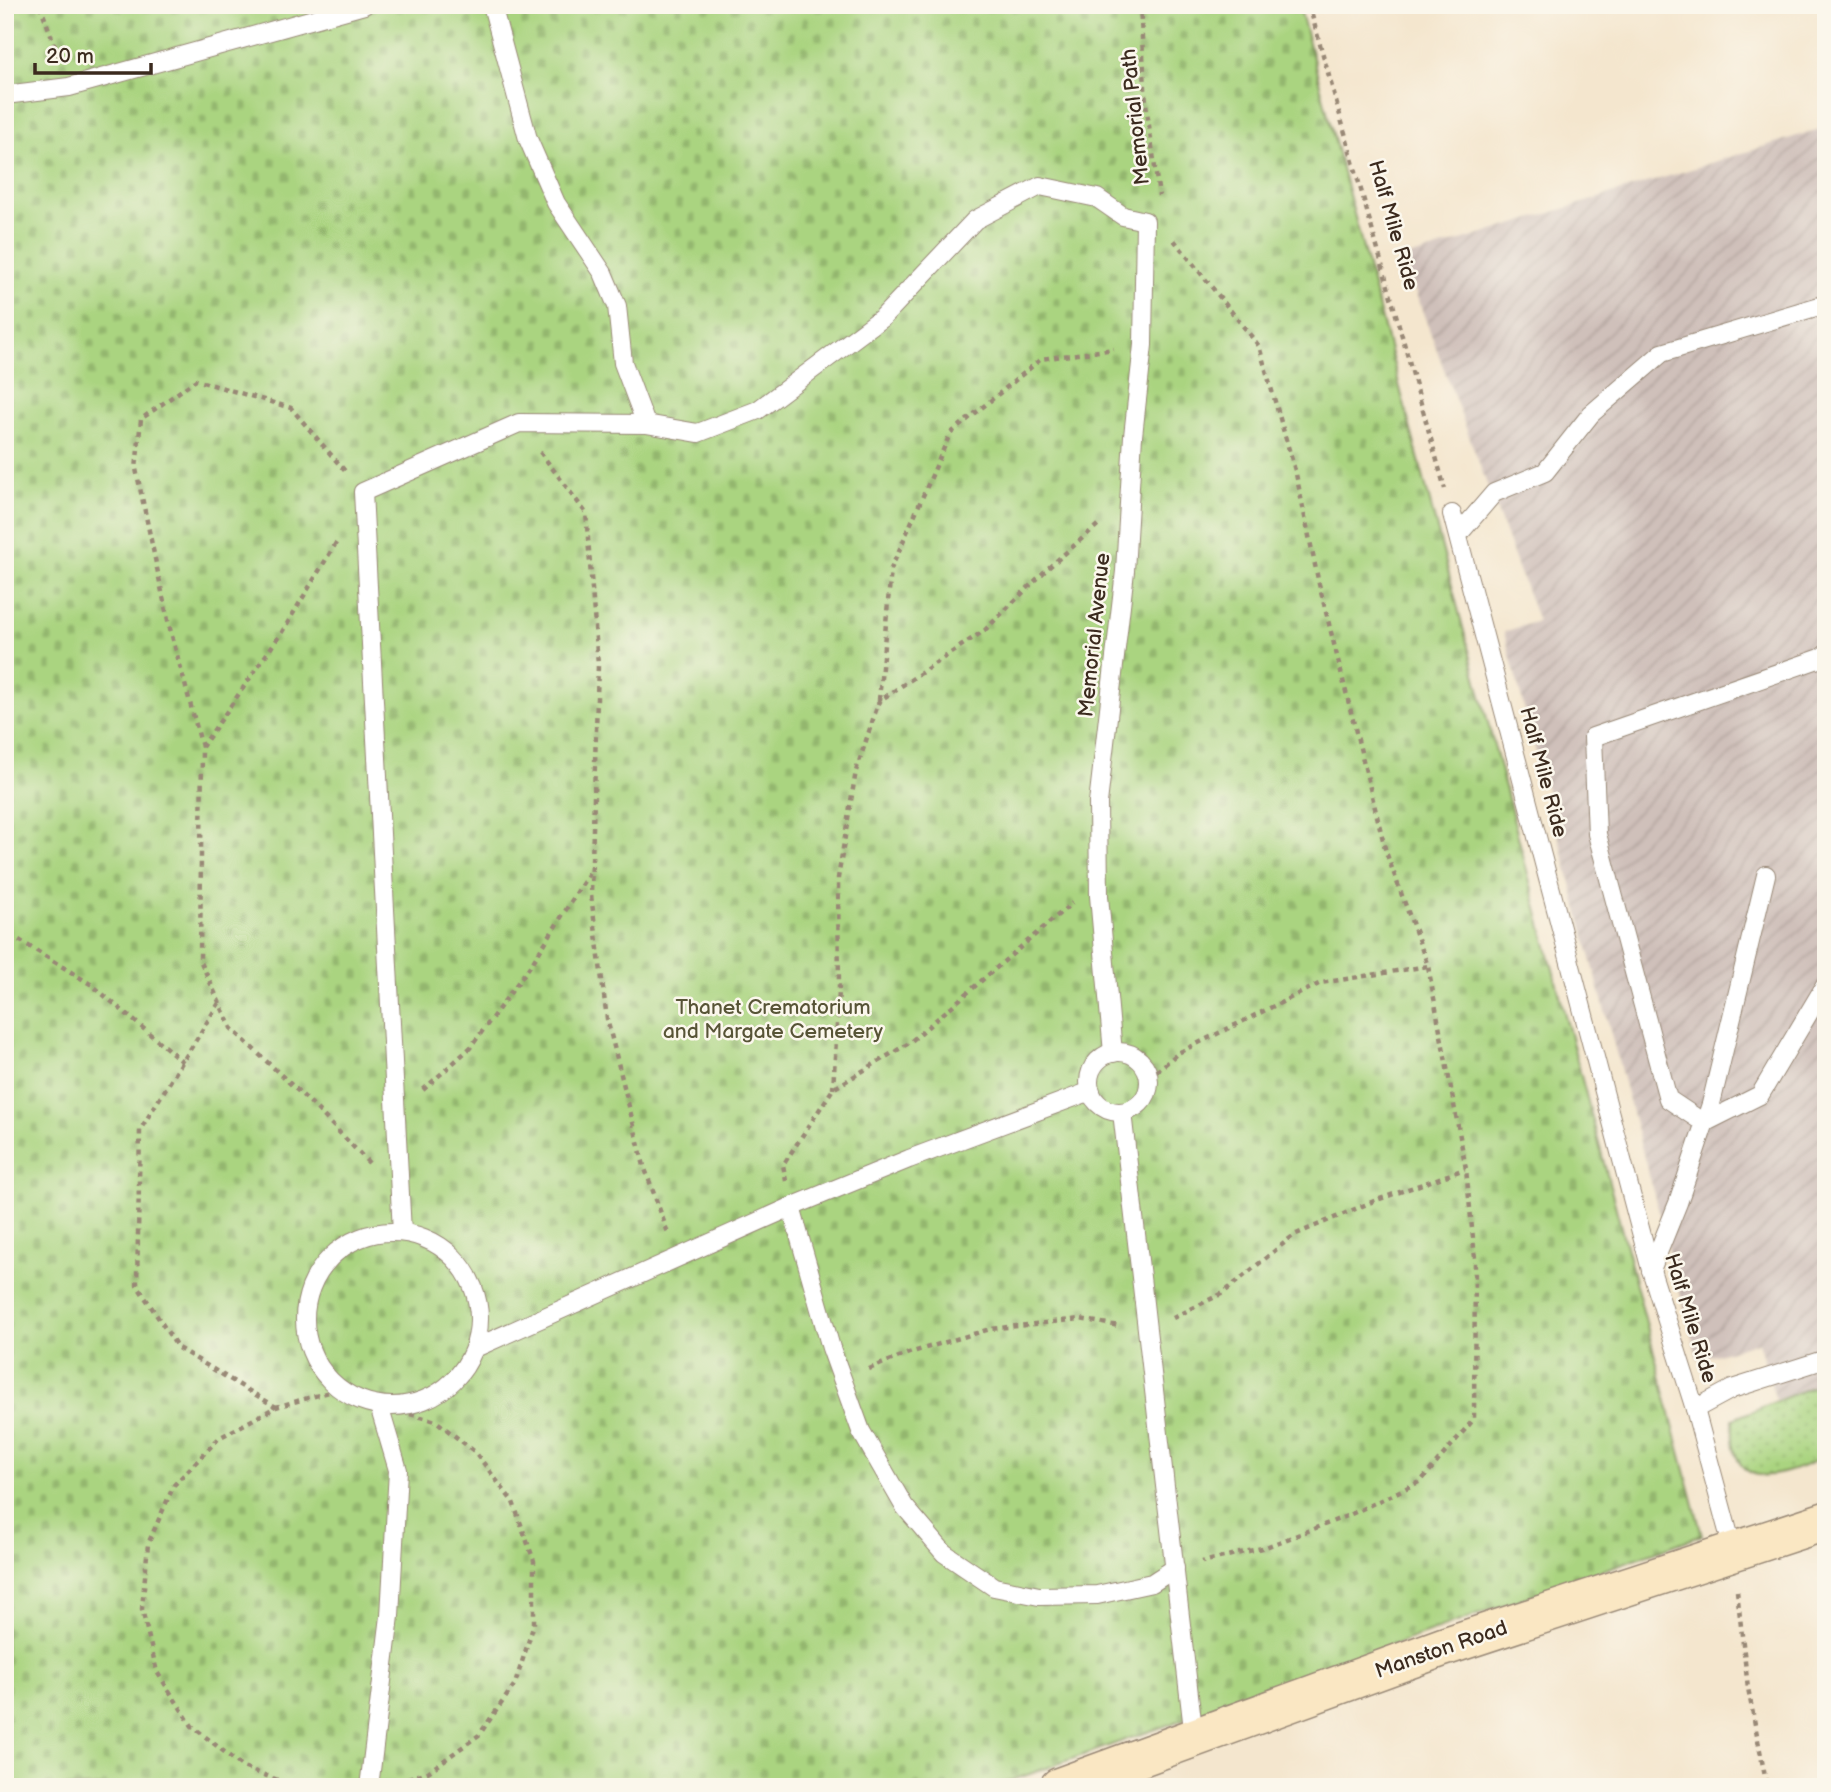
<svg xmlns="http://www.w3.org/2000/svg" width="1831" height="1792" viewBox="0 0 1831 1792" font-family="'Balsamiq Sans',sans-serif">
  <style>
    .industrial { fill: url(#industrial-furrows) }
    .grass { fill: url(#grass-dots); stroke: #727f4f; stroke-width: 2 }
    .cemetery { fill: url(#cemetery-stones); stroke: #727f4f; stroke-width: 2 }
    .lines { fill: none; stroke-linecap: round; stroke-linejoin: round }
    .lane-casing { stroke: #988876; stroke-width: 20 }
    .secondary-casing { stroke: #988876; stroke-width: 41 }
    .path { stroke: #988876; stroke-width: 4.5; stroke-dasharray: 5 5; stroke-linecap: butt }
    .lane { stroke: #fff; stroke-width: 18 }
    .secondary { stroke: #fae7c3; stroke-width: 38 }
    .labels { text-anchor: middle; stroke-width: 5; stroke-linejoin: round; paint-order: stroke }
    .street-label { font-size: 21px; fill: #3b2a1e; stroke: #fbf7ec }
    .park-label { font-size: 21px; fill: #575436; stroke: #fbf7ec }
  </style>
  <defs>
    <pattern id="industrial-furrows" width="10" height="10" patternUnits="userSpaceOnUse" patternTransform="scale(1.75)"><rect width="10" height="10" fill="#cfc0ba"/><path d="M-1 1l2-2M0 10L10 0M9 11l2-2" fill="none" stroke="#b3a59f"/></pattern>
    <pattern id="grass-dots" width="8" height="8" patternUnits="userSpaceOnUse" patternTransform="scale(1.75)"><rect width="8" height="8" fill="#aad480"/><path d="M2 2h.1M6 6h.1" fill="none" stroke="#93b66e" stroke-width="1.8" stroke-linecap="round"/></pattern>
    <pattern id="cemetery-stones" width="16" height="16" patternUnits="userSpaceOnUse" patternTransform="scale(1.75)"><rect width="16" height="16" fill="#aad480"/><path d="M2 7V4a2 2 0 0 1 4 0v3zM10 15v-3a2 2 0 0 1 4 0v3z" fill="#93b66e"/></pattern>
  </defs>
  <rect width="100%" height="100%" fill="#fbf7ec"/>
  <filter id="ink" filterUnits="userSpaceOnUse"><feTurbulence type="fractalNoise" baseFrequency=".0143" numOctaves="2"/><feDisplacementMap in="SourceGraphic" scale="14" xChannelSelector="R" yChannelSelector="G"/><feConvolveMatrix kernelMatrix="1 2 1 2 8 2 1 2 1" color-interpolation-filters="sRGB"/></filter>
  <filter id="wash" filterUnits="userSpaceOnUse"><feTurbulence type="fractalNoise" baseFrequency=".00686" numOctaves="4" result="noise"/><feDisplacementMap in="SourceGraphic" scale="28" xChannelSelector="R" yChannelSelector="G"/><feGaussianBlur stdDeviation="1.57" result="paint"/><feColorMatrix in="noise" values="0 0 0 0 0 0 0 0 0 0 0 0 0 0 0 0 0 1.4 0 .05"/><feComposite in="paint" operator="in"/></filter>
  <g filter="url(#wash)">
    <rect width="100%" height="100%" fill="#f4e6ce"/>
    <polygon class="industrial" points="1826,127 1826,1381 1776,1400 1758,1342 1698,1360 1504,632 1538,621 1403,259"/>
    <path class="grass" d="M1826,1381V1457C1797,1468 1743,1497 1734,1447C1732,1438 1733,1428 1733,1419Z"/>
    <polygon class="cemetery" points="5,5 1299,5 1702,1535 993,1787 5,1787"/>
  </g>
  <g filter="url(#ink)">
    <g class="lines">
      <defs>
        <g id="lane">
          <polyline points="492,5 528,139 556,203 603,273 617,306 623,363 646,424"/>
          <polyline points="5,95 69,87 364,5"/>
          <polyline points="1452,514 1651,1270 1695,1409 1733,1550"/>
          <polyline points="1458,535 1494,493 1545,472 1591,414 1662,353 1826,304"/>
          <polyline points="1826,654 1821,658 1593,737 1597,834 1668,1099 1704,1123 1760,1095 1826,984"/>
          <circle cx="1119" cy="1082" r="30"/>
          <polyline points="1122,1112 1194,1738"/>
          <polyline points="791,1207 831,1348 861,1431 904,1506 944,1553 994,1587 1039,1596 1097,1595 1152,1583 1175,1568"/>
          <circle cx="392" cy="1319" r="87"/>
          <polyline points="402,1232 363,492 519,423 646,424 698,433 758,410 883,317 975,220 1040,186 1097,198 1123,216 1145,221 1143,345 1133,436 1125,571 1098,803 1099,896 1113,1053"/>
          <polyline points="1651,1270 1678,1203 1711,1104 1766,875"/>
          <polyline points="475,1348 791,1207 909,1159 1091,1091"/>
          <polyline points="1695,1409 1732,1389 1826,1359"/>
          <polyline points="369,1787 390,1616 398,1470 379,1406"/>
        </g>
        <polyline id="secondary" points="1059,1787 1443,1647 1826,1521"/>
      </defs>
      <use href="#lane" class="lane-casing"/>
      <use href="#secondary" class="secondary-casing"/>
      <g class="path">
        <polyline points="40,5 60,60"/>
        <polyline points="1140,5 1146,104 1159,196"/>
        <polyline points="1309,5 1445,489"/>
        <polyline points="1174,240 1259,346 1296,474 1319,584 1386,852 1428,966 1466,1169 1475,1258 1474,1419 1421,1481 1347,1516 1266,1547 1202,1562"/>
        <polyline points="540,452 586,513 598,665 591,895 607,1019 644,1166 668,1233"/>
        <polyline points="336,543 282,632 202,747 200,960 231,1028 312,1104 370,1164"/>
        <polyline points="879,700 891,569 950,434 1041,359 1114,349"/>
        <polyline points="202,747 169,625 136,469 141,419 196,380 291,408 345,471"/>
        <polyline points="19,940 92,985 183,1062"/>
        <polyline points="219,1003 140,1130 137,1285 178,1348 276,1407"/>
        <polyline points="1149,1078 1178,1053 1321,983 1428,966"/>
        <polyline points="833,1089 839,991 838,878 856,771 879,701 985,630 1047,569 1100,523"/>
        <polyline points="423,1090 470,1048 533,962 591,870"/>
        <polyline points="786,1181 783,1165 833,1089 909,1043 1072,903"/>
        <polyline points="1173,1318 1223,1293 1294,1235 1374,1201 1465,1169"/>
        <polyline points="869,1369 909,1353 990,1329 1080,1319 1119,1326"/>
        <polyline points="1737,1591 1748,1688 1767,1787"/>
        <polyline points="398,1781 428,1772 479,1735 515,1684 534,1624 534,1561 513,1502 475,1452 436,1421 410,1414"/>
        <polyline points="296,1787 243,1767 192,1726 157,1672 142,1609 148,1544 174,1485 219,1438 276,1407 340,1389"/>
      </g>
      <use href="#lane" class="lane"/>
      <use href="#secondary" class="secondary"/>
    </g>
  </g>
  <g class="labels">
    <g class="street-label">
      <text transform="translate(1135 117) rotate(-96)" y="7">Memorial Path</text>
      <text transform="translate(1394 225) rotate(74)" y="7">Half Mile Ride</text>
      <text transform="translate(1094 635) rotate(-84)" y="7">Memorial Avenue</text>
      <text transform="translate(1544 772) rotate(75)" y="7">Half Mile Ride</text>
      <text transform="translate(1691 1318) rotate(73)" y="7">Half Mile Ride</text>
      <text transform="translate(1441 1649) rotate(-19)" y="7">Manston Road</text>
    </g>
    <g class="park-label">
      <text x="773" y="1014">Thanet Crematorium<tspan x="773" dy="24">and Margate Cemetery</tspan></text>
    </g>
  </g>
  <rect width="1831" height="1792" fill="none" stroke="#fbf7ec" stroke-width="28"/>
  <path d="M35 63v10h116v-10" fill="none" stroke="#3b2a1e" stroke-width="3.5"/>
  <text x="46" y="63" font-size="21" fill="#3b2a1e" stroke="#fbf7ec" stroke-width="5" paint-order="stroke">20 m</text>
</svg>
